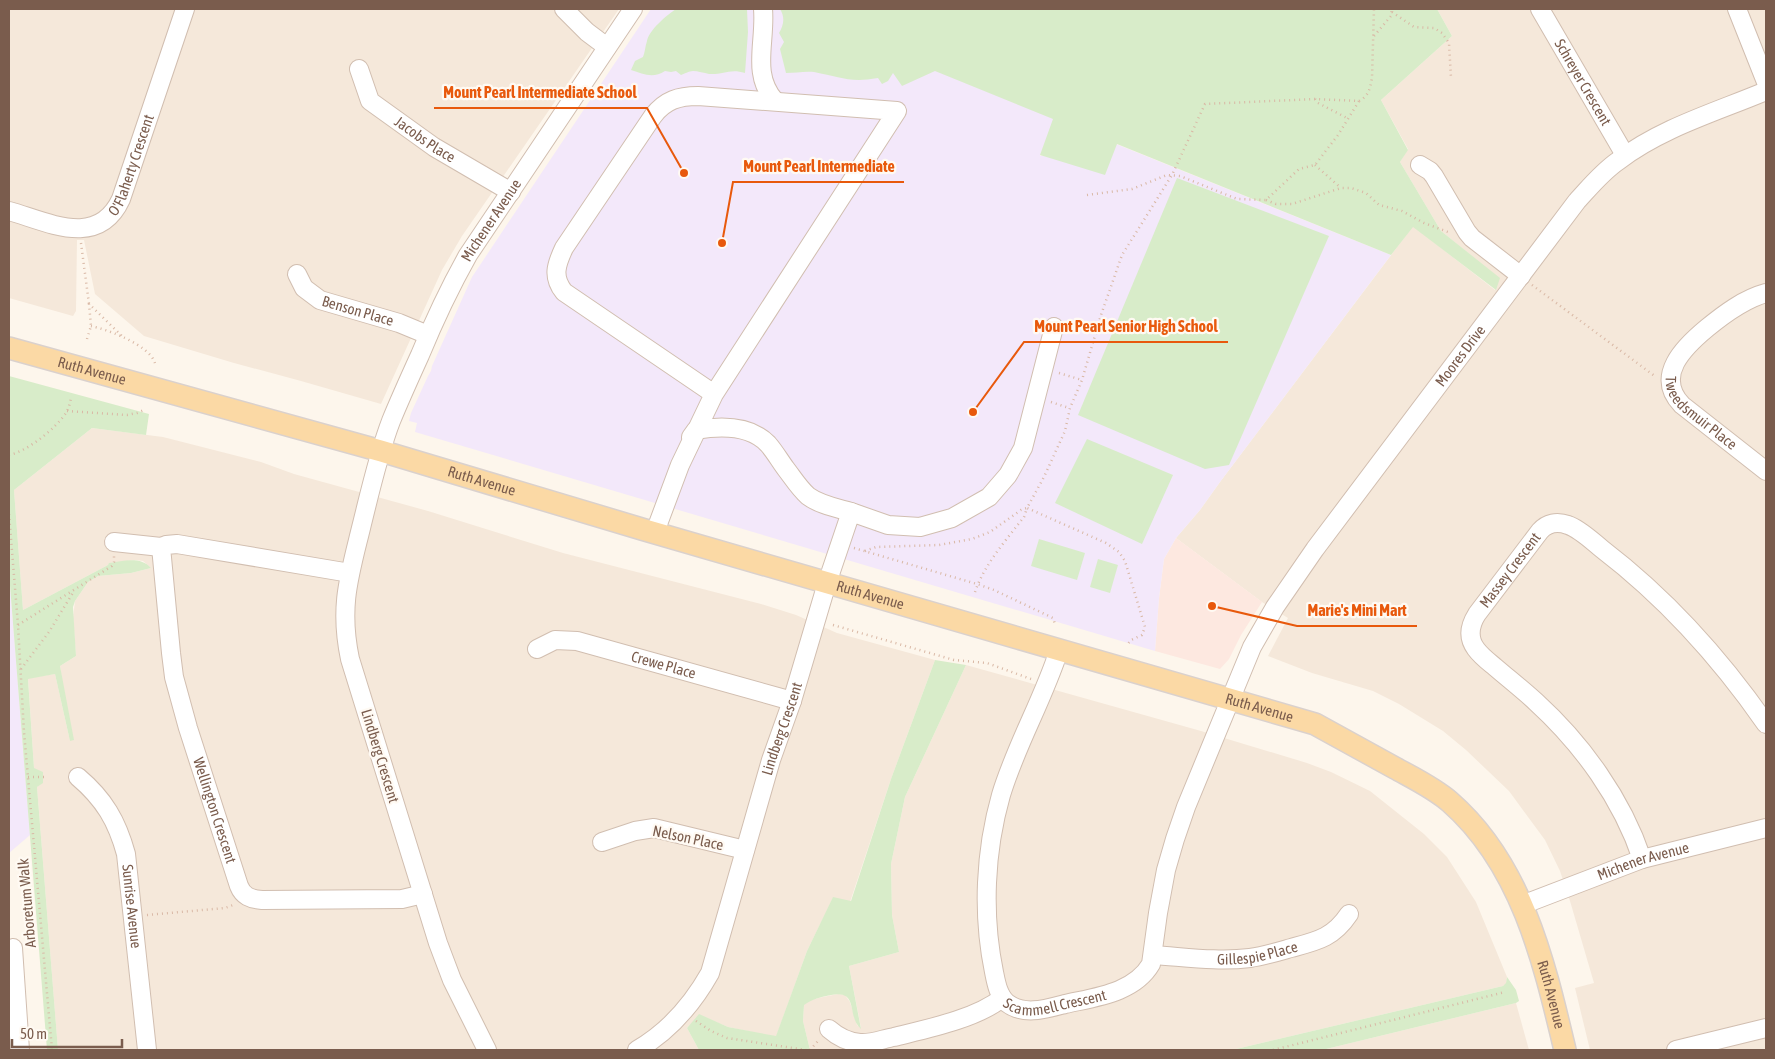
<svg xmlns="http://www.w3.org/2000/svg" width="1775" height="1059" viewBox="0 0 1775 1059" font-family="'Asap Condensed',sans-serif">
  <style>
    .residential { fill: #f5e8da }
    .commercial { fill: #fde8e0 }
    .education { fill: #f3e8fa }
    .green { fill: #d8ecc9 }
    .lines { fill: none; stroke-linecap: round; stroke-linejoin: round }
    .minor-casing { stroke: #d1beb0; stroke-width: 20 }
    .major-casing { stroke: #dad1cd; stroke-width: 24 }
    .path { stroke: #d9b8a5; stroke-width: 2.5; stroke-dasharray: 1 4; stroke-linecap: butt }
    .minor { stroke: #fff; stroke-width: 18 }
    .major { stroke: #fbd9a5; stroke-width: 21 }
    .labels { text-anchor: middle; stroke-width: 4.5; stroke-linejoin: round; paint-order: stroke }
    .street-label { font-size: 15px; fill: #7a5c4d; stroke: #fffaf3 }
    .leader { fill: none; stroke: #e8590c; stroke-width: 2 }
    .callout-dot { fill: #e8590c; stroke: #fffaf3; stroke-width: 2 }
    .callout-label { font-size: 16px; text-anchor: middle; font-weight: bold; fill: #e8590c; stroke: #fffaf3; stroke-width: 4.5; stroke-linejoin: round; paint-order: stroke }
  </style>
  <rect width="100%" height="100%" fill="#fdf6ec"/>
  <g class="residential">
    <polygon points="9,9 619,9 462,236 442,270 381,404 301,381 234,363 144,336 95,294 84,240 77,240 76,311 73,316 9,298"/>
    <polygon points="1437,9 1766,9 1766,1050 1590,1050 1575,988 1594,983 1570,901 1560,871 1545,840 1509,791 1466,750 1443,731 1399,704 1373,691 1312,673 1268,656 1288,618 1262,602 1176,538 1200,510 1220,482 1413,226 1495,290 1499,278 1441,231 1400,162 1408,149 1381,100 1452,36"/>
    <polygon points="92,428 163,437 261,462 294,474 428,511 563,553 761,604 796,615 837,633 935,660 891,779 850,902 833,898 807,951 776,1037 728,1027 699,1015 687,1028 699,1050 58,1050 37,787 42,783 34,768 28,678 55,674 70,741 60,666 76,656 73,618 75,601 88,582 98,576 131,573 151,568 143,561 136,560 110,563 108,565 23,610 14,490"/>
    <polygon points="966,665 1201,731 1307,763 1331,772 1370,791 1424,834 1447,857 1476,902 1507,977 1506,984 1503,986 1232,1050 810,1050 803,1021 804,1004 810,1000 823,997 838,994 845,995 850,1002 857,1025 861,1028 849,966 899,952 892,915 891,864 905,797"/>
    <polygon points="1516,1003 1529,1050 1322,1050"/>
  </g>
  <polygon class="commercial" points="1176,538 1262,602 1241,635 1229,659 1220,669 1155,651 1159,598 1164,559"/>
  <g class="education">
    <polygon points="651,9 820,9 893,73 935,70 1054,119 1040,156 1116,144 1391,255 1220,482 1200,510 1176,538 1164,559 1159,598 1155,651 415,432 417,423 409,421 411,413 428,376 431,371 432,366 472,277"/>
    <polygon points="9,573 30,835 9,853"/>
  </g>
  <g class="green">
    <path d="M676,9H747L748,32L745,73C730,68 723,75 709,74C704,73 698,71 693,71C689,71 684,74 681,75L676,71L671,72L665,71C653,79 643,74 631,70L635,61L643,57C645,52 645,47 647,41C649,30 667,15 676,9Z"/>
    <path d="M780,9H1437L1452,36L1381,100L1408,150L1400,162L1441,231L1500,278L1496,290L1413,227L1391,255L1117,144L1105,175L1040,155L1053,119L935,71L902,86L893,73L888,81L882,84L878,78C850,83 840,77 814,72C805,71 795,73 786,73L780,49L784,42L779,33C784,25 785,17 780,9Z"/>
    <polygon points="1177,178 1329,236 1229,465 1205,469 1078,415"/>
    <path d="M9,376L149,414L146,435L92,428L14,490L23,610L108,565L109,563C123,561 141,556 151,568L131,573L98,576L88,582L75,601L73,607L76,656L60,666L74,740L70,741L55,674L28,679L34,768L43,772V783L37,787L58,1050H47L9,573Z"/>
    <polygon points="1087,439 1173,475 1142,544 1055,503"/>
    <polygon points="1039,539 1085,553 1077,580 1031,566"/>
    <polygon points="1098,559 1118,565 1110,593 1090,587"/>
    <path d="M935,660L966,665L905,797L891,864L892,915L899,952L849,966L861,1029C846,1016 860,990 831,995C821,997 812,999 804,1005L803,1021L810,1050H699L687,1028L699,1014L728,1027L776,1036L807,951L833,897L851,901L891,779Z"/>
    <polygon points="1507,977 1516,990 1519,1001 1516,1003 1322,1050 1232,1050 1503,986 1506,983"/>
  </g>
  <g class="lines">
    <defs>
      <g id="minor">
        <polyline points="564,9 587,32 607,47"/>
        <path d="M763,9C766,42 751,74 775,101"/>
        <path id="s1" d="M1540,9L1625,155"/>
        <polyline points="1737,9 1766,82"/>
        <path id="s2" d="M359,69L370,101L434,147L511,192"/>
        <polyline points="1420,165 1430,171 1434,176 1467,232 1472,238 1521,276"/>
        <path id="s3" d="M9,211C48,222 98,249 121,199L185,9"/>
        <path id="s4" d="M297,274L304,288L320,300L399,323L428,335"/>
        <path id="s5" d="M1766,293C1744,299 1724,314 1707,328C1684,347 1654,376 1682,405L1766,471"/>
        <path d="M691,437L696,430C719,426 750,425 768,444C775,452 780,461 786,469C793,478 799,488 808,496C820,505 837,508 851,512"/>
        <path d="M655,532L680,465L714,394L897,111L698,96C679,96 665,100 653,116L564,248C556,265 552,277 564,292L714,394"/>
        <polyline points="114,542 161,547"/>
        <path id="s6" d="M350,573L177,544L166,545L161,547L171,653L174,677L188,728L239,886C243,896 250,899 262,900L402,899L423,894"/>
        <path id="s7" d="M537,649L555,640L577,641L792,701"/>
        <path id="s8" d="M1059,650C1043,700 1016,745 1001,795C985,851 982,914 994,972C996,982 998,995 1007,1003C1024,1016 1046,1009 1065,1004C1096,997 1134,993 1151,964L1158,913L1166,870L1175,839L1186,807L1252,647L1275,607L1315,549L1577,201C1590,187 1602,172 1618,161C1661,128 1716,112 1766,91"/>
        <path id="s9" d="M78,777C104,799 117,821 126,854L147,1050"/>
        <polyline points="602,842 635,831 654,828 745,850"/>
        <path id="s10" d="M1642,859C1622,799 1582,744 1536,702C1523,690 1509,679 1495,667C1489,662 1481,656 1476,649C1467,637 1470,625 1477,614L1540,531C1547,523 1557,521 1568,525C1580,529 1592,541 1602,549C1666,598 1720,658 1766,724"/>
        <path id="s11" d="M1522,905L1642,859L1766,828"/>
        <polyline points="13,948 20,1050"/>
        <path id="s12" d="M1153,955C1185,957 1218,962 1250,958C1264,956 1277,952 1291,948C1317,941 1333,938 1349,914"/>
        <path d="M829,1029C838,1037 848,1042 860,1043C871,1044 883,1039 894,1037C926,1029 976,1019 1002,998"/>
        <path id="s13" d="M487,1050L452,980L438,943L350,659C339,607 349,577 361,528C370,492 378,455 391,421C400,399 410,377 420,355C434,321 450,287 468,255L633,9"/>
        <path id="s14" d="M637,1050C668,1032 692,1005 710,973L771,760L792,701L827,583L851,512L888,525L920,527L952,518L989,497L1008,475L1023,448L1054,327"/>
        <polyline points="1676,1050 1766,1028"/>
      </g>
      <g id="major">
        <path id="s15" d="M9,348L381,451L645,530L1315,724C1342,739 1368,753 1395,768C1413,778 1434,788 1450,802C1522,865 1544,962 1565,1050"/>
      </g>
    </defs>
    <use href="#minor" class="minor-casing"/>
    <use href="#major" class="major-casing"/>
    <g class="path">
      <polyline points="1392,12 1414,27 1434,28 1442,33 1449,43 1451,78"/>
      <polyline points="1374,36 1391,16 1392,9"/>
      <polyline points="1315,99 1318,103 1347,118"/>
      <polyline points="1315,165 1341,188"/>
      <polyline points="1087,195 1132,189 1167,175 1180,176 1237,199 1266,200 1299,169 1315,165 1338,135 1359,101"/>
      <polyline points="1266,200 1276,204 1292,204 1341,188 1351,188 1366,193 1379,205 1402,211 1424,223 1448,232"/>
      <polyline points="81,243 89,304"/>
      <polyline points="1532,285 1656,377"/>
      <path d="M91,326C109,330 149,345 155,363"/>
      <polyline points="87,339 91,326 89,304 123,337"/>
      <polyline points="1059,373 1082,380"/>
      <polyline points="1051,402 1069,408"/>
      <polyline points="67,411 127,415 137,413 144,410"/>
      <path d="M9,455C28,451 55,429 66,413C69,408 70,403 71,398"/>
      <polyline points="9,514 18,625 24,732 52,1050"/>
      <polyline points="854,548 977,584 994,590 1053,618 1055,624"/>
      <path d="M865,551L876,547L939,545L972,539L990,532L1021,510L1027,508L1044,477L1065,431L1070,408L1082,380L1101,315L1122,255L1172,175L1205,104L1315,99L1359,101C1369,96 1370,88 1372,78L1374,9"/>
      <path d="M975,592C984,565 1006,540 1024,517L1027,508L1106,543L1119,552L1125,561L1145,627L1142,635L1131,640L1127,645"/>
      <polyline points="18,625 112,566 114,562 114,556"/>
      <polyline points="833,625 954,660 987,663 1031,679"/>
      <polyline points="21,669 49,632 74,591"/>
      <polyline points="28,777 44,777"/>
      <polyline points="147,915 225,908 233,905"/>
      <polyline points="696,1021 711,1031 727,1038 806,1050"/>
      <polyline points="810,1050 818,1041"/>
      <polyline points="1273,1050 1505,992"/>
    </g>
    <use href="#minor" class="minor"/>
    <use href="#major" class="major"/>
  </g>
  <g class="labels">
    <g class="street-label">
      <text dy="5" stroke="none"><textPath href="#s1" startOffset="85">Schreyer Crescent</textPath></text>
      <text dy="5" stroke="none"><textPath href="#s2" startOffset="101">Jacobs Place</textPath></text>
      <text dy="5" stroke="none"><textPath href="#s3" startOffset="162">O'Flaherty Crescent</textPath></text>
      <text dy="5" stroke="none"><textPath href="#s13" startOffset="884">Michener Avenue</textPath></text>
      <text dy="5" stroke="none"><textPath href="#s4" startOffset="75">Benson Place</textPath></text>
      <text dy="5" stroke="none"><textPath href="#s8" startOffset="1220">Moores Drive</textPath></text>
      <text dy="5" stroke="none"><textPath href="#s15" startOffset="86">Ruth Avenue</textPath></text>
      <text dy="5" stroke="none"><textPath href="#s5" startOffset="180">Tweedsmuir Place</textPath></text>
      <text dy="5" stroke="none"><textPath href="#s15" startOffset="491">Ruth Avenue</textPath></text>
      <text dy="5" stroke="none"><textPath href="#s10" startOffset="364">Massey Crescent</textPath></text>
      <text dy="5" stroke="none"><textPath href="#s15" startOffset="896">Ruth Avenue</textPath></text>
      <text dy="5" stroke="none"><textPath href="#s7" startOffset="132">Crewe Place</textPath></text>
      <text dy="5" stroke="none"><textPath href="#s15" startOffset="1301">Ruth Avenue</textPath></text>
      <text dy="5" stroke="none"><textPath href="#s14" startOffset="362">Lindberg Crescent</textPath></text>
      <text transform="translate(380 756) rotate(73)" y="5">Lindberg Crescent</text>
      <text dy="5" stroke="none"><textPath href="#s6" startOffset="462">Wellington Crescent</textPath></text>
      <text transform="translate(688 838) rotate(12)" y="5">Nelson Place</text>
      <text dy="5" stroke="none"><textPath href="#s11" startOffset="129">Michener Avenue</textPath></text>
      <text transform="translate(27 903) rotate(-95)" y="5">Arboretum Walk</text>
      <text dy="5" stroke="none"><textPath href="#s9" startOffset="145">Sunrise Avenue</textPath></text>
      <text dy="5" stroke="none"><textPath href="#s12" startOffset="105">Gillespie Place</textPath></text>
      <text dy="5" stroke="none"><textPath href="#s8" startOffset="419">Scammell Crescent</textPath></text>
      <text dy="5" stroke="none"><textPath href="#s15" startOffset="1736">Ruth Avenue</textPath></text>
    </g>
  </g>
  <path class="leader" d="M684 173L647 108H434M722 243L733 182H904M973 412L1024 342H1228M1212 606L1297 626H1417"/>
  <g class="callout-dot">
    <circle cx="684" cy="173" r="5"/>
    <circle cx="722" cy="243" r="5"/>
    <circle cx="973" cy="412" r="5"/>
    <circle cx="1212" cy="606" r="5"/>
  </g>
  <g class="callout-label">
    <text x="540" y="98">Mount Pearl Intermediate School</text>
    <text x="819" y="172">Mount Pearl Intermediate</text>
    <text x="1126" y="332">Mount Pearl Senior High School</text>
    <text x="1357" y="616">Marie's Mini Mart</text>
  </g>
  <rect width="1775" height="1059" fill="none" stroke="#7a5c4d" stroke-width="20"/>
  <path d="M12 1039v8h110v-8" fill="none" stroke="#7a5c4d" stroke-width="2.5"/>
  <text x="20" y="1039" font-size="15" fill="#7a5c4d" stroke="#fffaf3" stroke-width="4" paint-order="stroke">50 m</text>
</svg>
